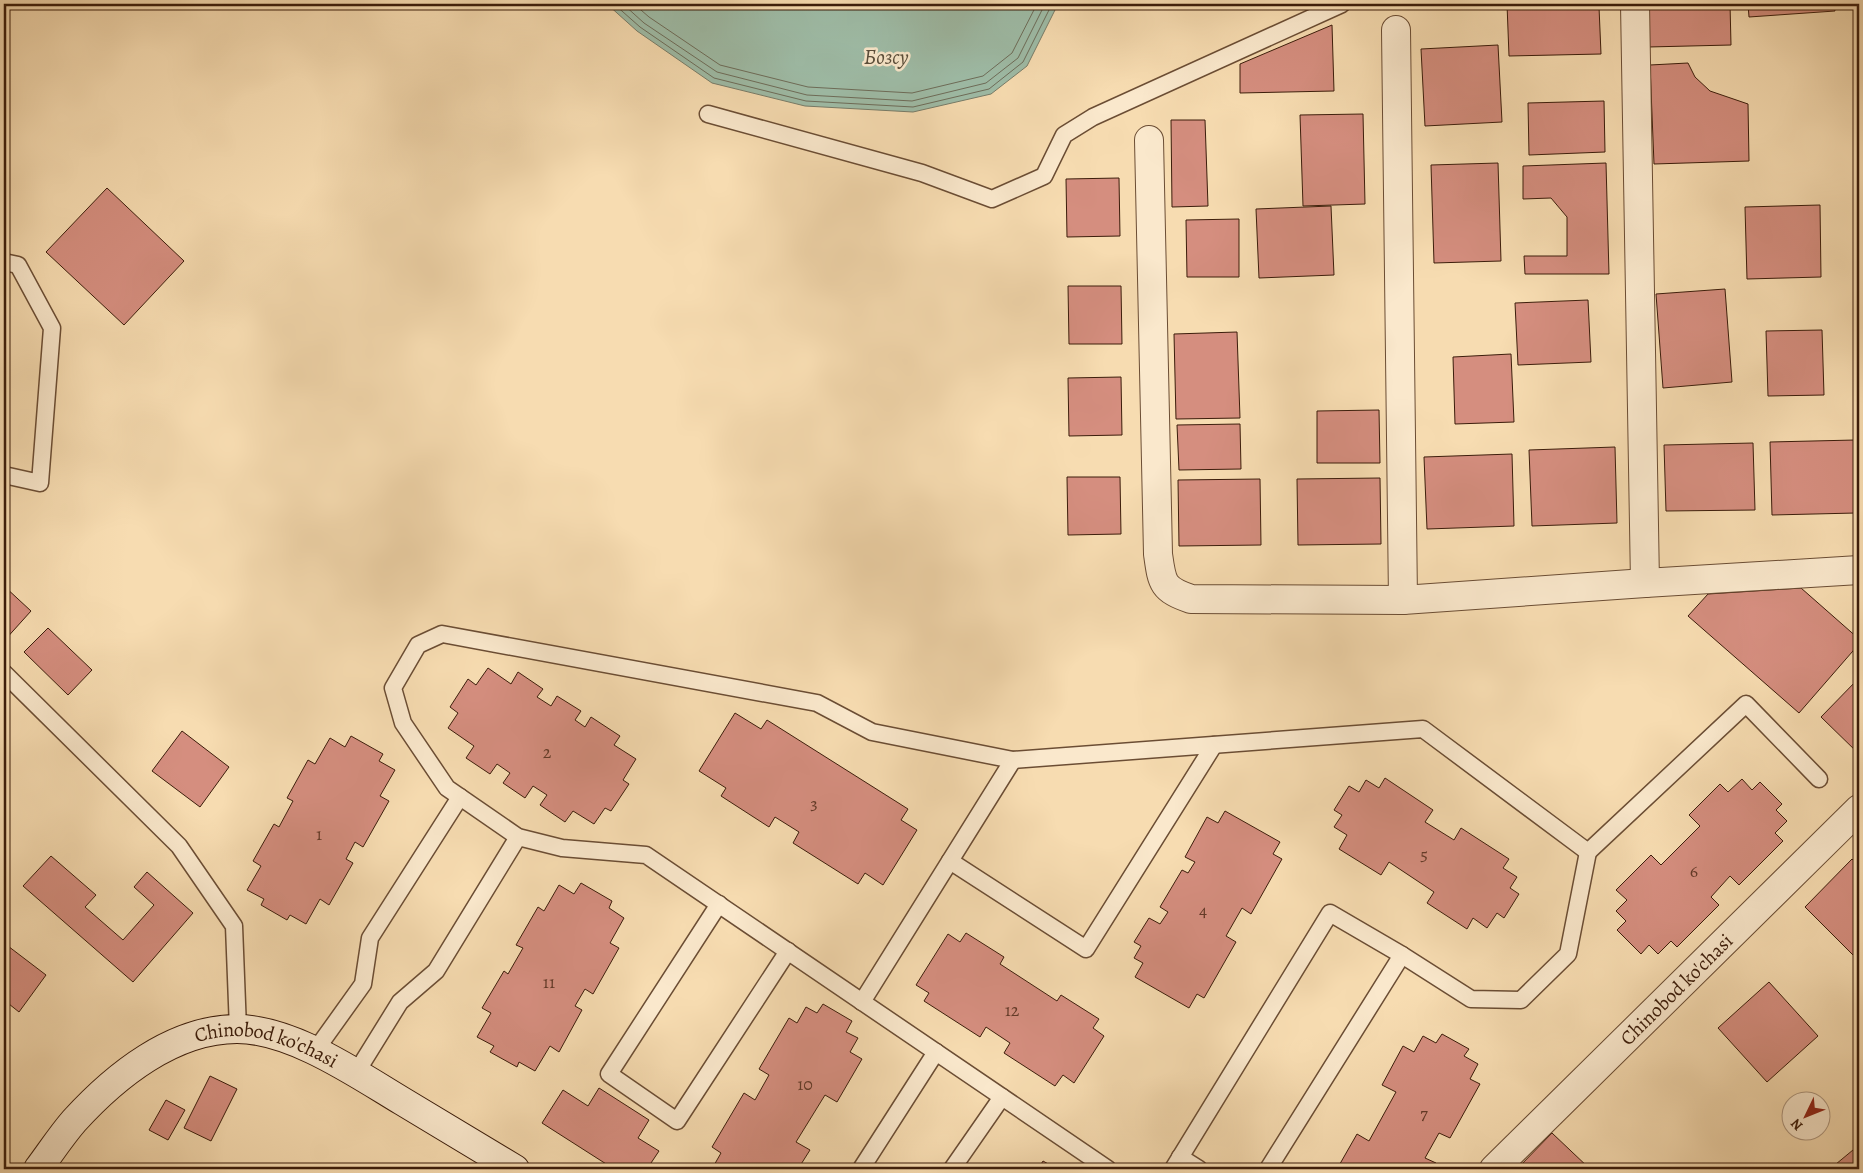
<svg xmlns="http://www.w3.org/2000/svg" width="1863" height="1173" viewBox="0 0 1863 1173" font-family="Alegreya,serif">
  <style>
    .water { fill: #9ebca7; stroke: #777c69 }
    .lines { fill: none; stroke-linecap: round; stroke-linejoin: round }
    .shore { stroke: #6d6c59; stroke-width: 1 }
    .building { fill: #d58e7f; stroke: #3c1d0b }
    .lane-casing { stroke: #6b4d34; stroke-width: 19 }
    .street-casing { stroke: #6b4d34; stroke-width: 30 }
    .secondary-casing { stroke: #3c1d0b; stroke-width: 30 }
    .lane { stroke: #fae8cc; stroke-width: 16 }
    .street { stroke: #fae8cc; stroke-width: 28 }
    .secondary { stroke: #fae8cc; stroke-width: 28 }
    .labels { text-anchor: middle; stroke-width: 5; stroke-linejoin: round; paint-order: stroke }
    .number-label { font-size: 18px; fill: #623928 }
    .street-label { font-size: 20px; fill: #3c1d0b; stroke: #fae8cc }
    .water-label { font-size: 21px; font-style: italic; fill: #594d3a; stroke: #fae8cc }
  </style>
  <rect width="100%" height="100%" fill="#f7dcb1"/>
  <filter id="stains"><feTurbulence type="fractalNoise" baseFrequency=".004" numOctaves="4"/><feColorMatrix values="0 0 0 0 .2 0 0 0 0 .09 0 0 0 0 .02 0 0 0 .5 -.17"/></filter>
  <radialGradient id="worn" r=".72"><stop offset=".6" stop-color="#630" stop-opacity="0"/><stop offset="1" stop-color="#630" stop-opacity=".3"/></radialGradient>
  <polygon class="water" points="607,4 1058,4 1027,66 991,94 913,112 805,106 712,83 637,31"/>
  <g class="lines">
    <g class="shore">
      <polyline points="614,4 640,27 714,78 806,101 913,107 989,89 1023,62 1052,4"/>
      <polyline points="623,4 644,23 717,72 807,95 912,101 986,83 1018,58 1045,4"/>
      <polyline points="634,4 649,17 720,65 808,87 912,93 983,76 1012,53 1037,4"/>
    </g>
  </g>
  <g class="building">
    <polygon points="1507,4 1590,4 1590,6 1599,7 1601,54 1509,56"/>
    <polygon points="1646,4 1730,4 1731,45 1648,47"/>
    <polygon points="1748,4 1834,4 1835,11 1749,17"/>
    <polygon points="1332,25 1334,91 1240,93 1240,64"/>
    <polygon points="1498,45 1502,122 1425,126 1421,49"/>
    <polygon points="1688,63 1695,77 1710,91 1748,104 1749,161 1654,164 1650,65"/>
    <polygon points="1604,101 1605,152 1529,155 1528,103"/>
    <polygon points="1363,114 1365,204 1303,206 1300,115"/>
    <polygon points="1171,120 1205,120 1208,206 1172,207"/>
    <polygon points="1498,163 1501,261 1434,263 1431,165"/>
    <polygon points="1606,163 1609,274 1525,274 1524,256 1567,256 1567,217 1551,198 1523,199 1523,166"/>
    <polygon points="1119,178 1120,236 1067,237 1066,179"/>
    <polygon points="107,188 184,261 124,325 46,252"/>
    <polygon points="1820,205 1821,277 1747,279 1745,207"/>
    <polygon points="1331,206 1334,275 1259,278 1256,209"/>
    <polygon points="1239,219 1239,277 1187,277 1186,220"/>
    <polygon points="1068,286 1121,286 1122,344 1069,344"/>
    <polygon points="1725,289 1732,382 1663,388 1656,294"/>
    <polygon points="1588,300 1591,362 1518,365 1515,303"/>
    <polygon points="1822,330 1824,395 1768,396 1766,331"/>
    <polygon points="1237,332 1240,418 1176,419 1174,334"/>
    <polygon points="1511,354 1514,422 1455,424 1453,357"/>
    <polygon points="1121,377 1122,435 1069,436 1068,378"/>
    <polygon points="1379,410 1380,463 1317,463 1317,411"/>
    <polygon points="1240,424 1241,469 1179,470 1177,425"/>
    <polygon points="1855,440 1856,513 1772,515 1770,442"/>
    <polygon points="1753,443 1755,510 1666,511 1664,445"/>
    <polygon points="1615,447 1617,523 1532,526 1529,450"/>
    <polygon points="1512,454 1514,526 1427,529 1424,457"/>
    <polygon points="1067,477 1120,477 1121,534 1068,535"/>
    <polygon points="1380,478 1381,544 1298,545 1297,479"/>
    <polygon points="1260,479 1261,545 1179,546 1178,480"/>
    <polygon points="4,586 31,611 4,641"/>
    <polygon points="1801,588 1859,639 1859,644 1799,713 1688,616 1708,594"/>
    <polygon points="48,628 92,670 68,695 24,652"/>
    <polygon points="488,668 511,684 518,672 543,689 537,697 551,706 557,696 581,711 575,720 585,727 591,717 620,736 614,745 636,759 623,780 629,784 611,811 605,808 594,824 573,811 565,822 540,805 547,795 533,786 525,798 503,783 510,773 497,764 490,774 466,758 474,746 448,728 458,713 450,707 468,679 476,685"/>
    <polygon points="1859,678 1859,754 1821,717"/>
    <polygon points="735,713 761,729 767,720 908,809 901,820 917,830 883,885 865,873 858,884 793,843 799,832 775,817 769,827 721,796 726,788 699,771"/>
    <polygon points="182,731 229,767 200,807 152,771"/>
    <polygon points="351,736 383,754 379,761 395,770 380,796 389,801 363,847 355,842 346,859 353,863 329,905 320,899 306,924 290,915 287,920 261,905 264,899 247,890 261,866 253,861 274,824 279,827 293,801 287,798 308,760 315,764 330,738 345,747"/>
    <polygon points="1385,778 1433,810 1425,822 1454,840 1461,828 1509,859 1503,868 1517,877 1510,888 1519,894 1504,918 1497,913 1487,928 1473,918 1467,929 1427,903 1434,892 1389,862 1381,875 1339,849 1347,835 1334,827 1342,815 1334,810 1349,786 1359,792 1366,780 1379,788"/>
    <polygon points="1742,779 1752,790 1760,782 1782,804 1776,810 1787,821 1775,833 1783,841 1739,885 1730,876 1711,897 1719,905 1677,947 1671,941 1658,954 1649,945 1641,954 1617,930 1626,921 1616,911 1627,900 1616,890 1651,855 1661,865 1700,826 1689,815 1720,784 1728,792"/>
    <polygon points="1225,811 1280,842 1273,854 1282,859 1251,914 1242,908 1226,936 1236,942 1204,998 1197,994 1189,1008 1135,977 1143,963 1134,958 1141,946 1134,942 1149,918 1160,924 1168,912 1160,907 1182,870 1188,873 1195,862 1185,857 1207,817 1218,823"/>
    <polygon points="51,856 96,895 85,907 123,940 154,905 134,887 147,872 193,913 133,982 23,886"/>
    <polygon points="1852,859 1859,865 1859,953 1855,957 1805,907"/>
    <polygon points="581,883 612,901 609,908 624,918 610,943 619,948 593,994 585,989 575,1006 582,1010 559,1052 550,1046 535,1071 519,1062 517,1067 490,1052 494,1046 477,1037 491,1013 482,1008 504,971 508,974 523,948 516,945 538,907 544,911 559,885 574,894"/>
    <polygon points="966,933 1004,957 1000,964 1057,1001 1061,995 1099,1019 1093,1028 1104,1036 1074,1083 1063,1075 1055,1086 1004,1053 1010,1043 986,1027 980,1037 924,1001 929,993 916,985 948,934 960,942"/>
    <polygon points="4,943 46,975 19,1012 4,1000"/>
    <polygon points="1769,982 1818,1036 1767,1082 1718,1028"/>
    <polygon points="823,1004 852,1021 846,1032 858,1038 850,1052 862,1059 837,1102 825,1095 796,1142 810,1150 798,1169 717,1169 713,1167 721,1153 712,1147 744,1093 755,1100 769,1075 759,1069 789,1018 797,1023 806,1007 817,1013"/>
    <polygon points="1442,1034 1469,1049 1464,1056 1478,1064 1470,1079 1480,1084 1450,1138 1439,1133 1425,1158 1436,1163 1433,1169 1337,1169 1357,1134 1369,1141 1396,1092 1382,1085 1403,1046 1414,1052 1423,1036 1436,1043"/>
    <polygon points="210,1076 237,1089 211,1141 184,1128"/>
    <polygon points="599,1088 649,1120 638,1138 659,1151 647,1169 614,1169 542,1123 563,1090 588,1106"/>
    <polygon points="166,1100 185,1110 168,1140 149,1130"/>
    <polygon points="1552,1133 1590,1169 1517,1169"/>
    <polygon points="1859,1145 1859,1169 1830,1169"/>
    <polygon points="1043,1161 1057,1169 1038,1169"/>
  </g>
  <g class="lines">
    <defs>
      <g id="lane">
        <polyline points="708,114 922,173 992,199 1044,176 1064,135 1093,117 1342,4"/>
        <polyline points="4,262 18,265 52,328 40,483 4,475"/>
        <polyline points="4,673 179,846 234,926 238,1029"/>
        <polyline points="950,861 1086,949 1214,745"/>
        <polyline points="719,904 609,1074 677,1121 788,951"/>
        <polyline points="1402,955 1471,999 1521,1000 1568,954 1588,852"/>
        <polyline points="862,1002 1013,760"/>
        <polyline points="315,1051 363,984 370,938 460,797"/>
        <polyline points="356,1073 400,1002 436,971 518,837"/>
        <polyline points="1180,1157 1199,1169"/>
        <polyline points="861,1169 936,1052"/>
        <polyline points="952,1169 1002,1097"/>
        <polyline points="1108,1169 646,855 562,848 518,837 447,788 403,723 393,688 418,645 442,634 817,703 872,732 1013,760 1423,729 1588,852 1746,704 1819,779"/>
        <polyline points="1173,1169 1330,913 1402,955 1268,1169"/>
      </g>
      <g id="street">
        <polyline points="1635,4 1645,583"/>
        <polyline points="1396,30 1403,600"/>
        <path d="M1149,140L1158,554C1162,583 1162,589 1191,599L1403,600L1645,583L1859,570"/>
        <path id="s1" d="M1494,1169L1859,809"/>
      </g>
      <g id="secondary">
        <path id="s2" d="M38,1169C50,1153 61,1136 74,1121C115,1076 173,1029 237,1029C292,1029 357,1074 402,1101C440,1124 478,1147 515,1169"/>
      </g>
    </defs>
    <use href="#lane" class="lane-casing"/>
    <use href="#street" class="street-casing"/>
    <use href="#secondary" class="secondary-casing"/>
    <use href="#lane" class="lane"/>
    <use href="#street" class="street"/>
    <use href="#secondary" class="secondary"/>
  </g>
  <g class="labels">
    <g class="number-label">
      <text x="547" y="758">2</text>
      <text x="814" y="809">3</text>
      <text x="319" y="840">1</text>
      <text x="1424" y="860">5</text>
      <text x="1694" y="877">6</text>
      <text x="1203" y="916">4</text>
      <text x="549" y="988">11</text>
      <text x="1012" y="1016">12</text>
      <text x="805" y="1090">10</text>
      <text x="1424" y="1119">7</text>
    </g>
    <g class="street-label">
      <text dy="7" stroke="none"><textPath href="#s1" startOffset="256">Chinobod ko'chasi</textPath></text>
      <text dy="7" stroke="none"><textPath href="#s2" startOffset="284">Chinobod ko'chasi</textPath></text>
    </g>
    <g class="water-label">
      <text x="886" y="64">Бозсу</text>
    </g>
  </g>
  <rect width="1863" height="1173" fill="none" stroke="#f7dcb1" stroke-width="20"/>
  <rect x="5" y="5" width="1853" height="1163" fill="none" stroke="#3c1d0b" stroke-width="2.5"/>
  <rect x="10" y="10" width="1843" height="1153" fill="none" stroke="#3c1d0b"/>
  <g transform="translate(1806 1116) rotate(227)"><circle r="24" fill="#fae8cc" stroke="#ae977f"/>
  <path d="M0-4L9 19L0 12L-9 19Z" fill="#8f2418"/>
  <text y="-8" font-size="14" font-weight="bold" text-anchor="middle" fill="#3c1d0b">N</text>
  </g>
  <rect width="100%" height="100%" filter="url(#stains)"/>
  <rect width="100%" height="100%" fill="url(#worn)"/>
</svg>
